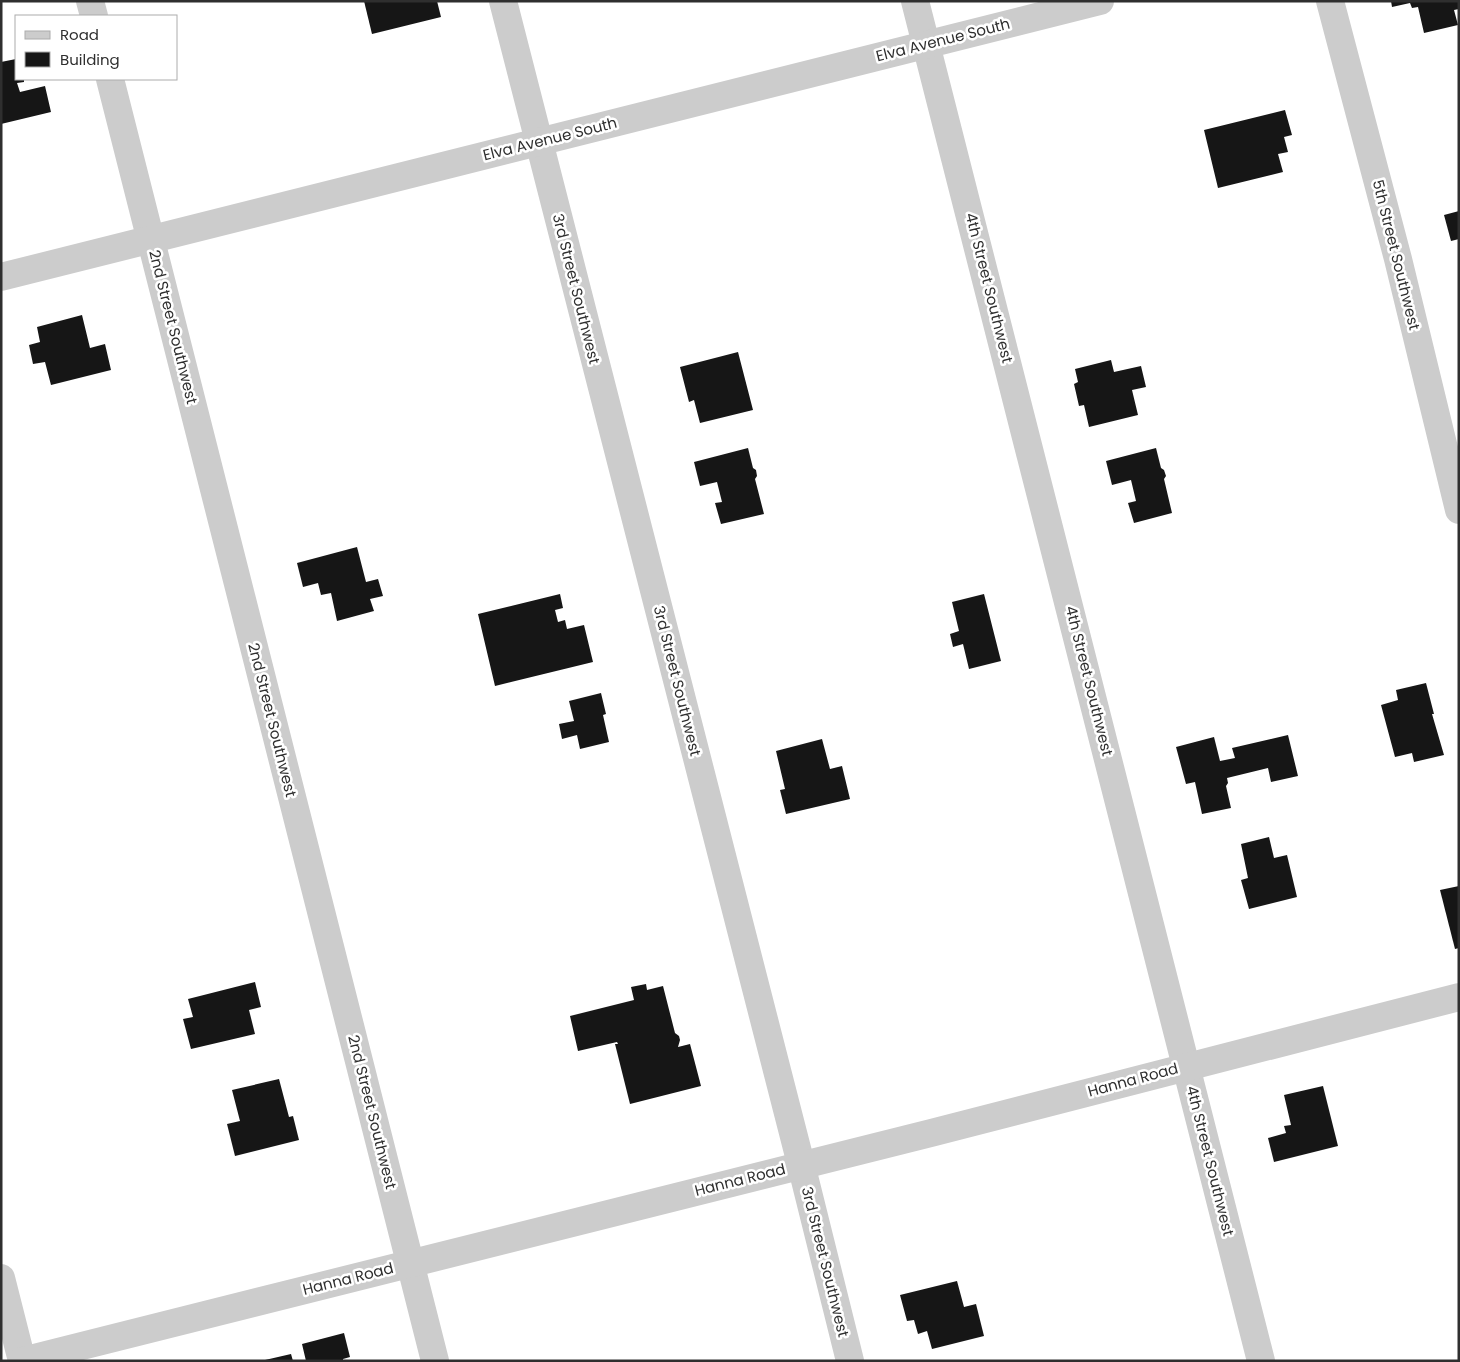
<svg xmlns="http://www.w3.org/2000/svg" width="1460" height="1362" viewBox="0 0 1460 1362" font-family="Poppins,sans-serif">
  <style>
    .building { fill: #161616 }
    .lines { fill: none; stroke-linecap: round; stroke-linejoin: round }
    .street { stroke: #ccc; stroke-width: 28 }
    .labels { text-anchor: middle; stroke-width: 5; stroke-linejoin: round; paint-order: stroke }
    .street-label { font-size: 15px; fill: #2f2f2f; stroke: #fff }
  </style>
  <rect width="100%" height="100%" fill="#fff"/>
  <g class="building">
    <polygon points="364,1 437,1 441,17 372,34"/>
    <polygon points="1391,1 1459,1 1459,9 1454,10 1458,25 1424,33 1418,7 1412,8 1410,3 1392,7"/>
    <polygon points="16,59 16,79 24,79 24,82 17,83 20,92 45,86 51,112 1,124 1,62"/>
    <polygon points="1285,110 1292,135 1284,137 1288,152 1278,154 1283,172 1218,188 1204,130"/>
    <polygon points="1459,211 1459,239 1451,241 1444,215"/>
    <polygon points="82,315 90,348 105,344 111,370 51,385 45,362 33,364 29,345 40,342 37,327"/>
    <polygon points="738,352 753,410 700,423 694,400 689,402 680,367"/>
    <polygon points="1111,360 1114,372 1141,366 1146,387 1132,390 1138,415 1089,427 1084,405 1079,406 1074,384 1078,382 1075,369"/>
    <polygon points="748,448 753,468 756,470 757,476 755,479 764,514 721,524 715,503 722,502 717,482 700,486 694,462"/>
    <polygon points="1156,448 1161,468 1164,470 1166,476 1164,479 1172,513 1134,523 1128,503 1136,501 1131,480 1112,485 1106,461"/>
    <polygon points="357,547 366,582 378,579 383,596 370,599 374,611 337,621 331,593 321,595 318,583 303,587 297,563"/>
    <polygon points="560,594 563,608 555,610 558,622 565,620 567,629 584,625 593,662 495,686 478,614"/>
    <polygon points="984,594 1001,661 969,669 963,644 953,647 950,634 959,631 952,602"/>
    <polygon points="1426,683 1434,714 1432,714 1444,755 1414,762 1412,753 1395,757 1381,705 1398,700 1396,690"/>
    <polygon points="601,693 606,714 603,715 609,742 580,749 577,735 562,739 559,724 574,721 569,701"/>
    <polygon points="1288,735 1298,776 1271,782 1268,768 1227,778 1228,783 1226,786 1231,808 1202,814 1195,782 1186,784 1176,747 1214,737 1220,761 1235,758 1232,748"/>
    <polygon points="822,739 830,769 842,766 850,799 786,814 780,790 785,789 776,751"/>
    <polygon points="1269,837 1274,858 1287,855 1297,897 1249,909 1241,880 1248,878 1241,844"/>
    <polygon points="1459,886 1459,948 1455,949 1440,890"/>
    <polygon points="255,982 261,1007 249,1010 255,1034 191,1049 183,1019 193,1017 188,999"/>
    <polygon points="646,984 647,990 663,986 675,1033 679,1036 680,1040 678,1047 690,1044 701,1086 630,1104 615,1044 618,1044 617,1042 578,1051 570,1016 634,1000 631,987"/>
    <polygon points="279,1079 289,1117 293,1116 299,1140 235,1156 227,1124 240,1121 232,1090"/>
    <polygon points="1323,1086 1338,1146 1274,1162 1268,1138 1286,1133 1284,1126 1291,1125 1284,1095"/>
    <polygon points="957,1281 964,1307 976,1304 984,1336 932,1349 927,1331 918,1334 914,1320 907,1321 900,1295"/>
    <polygon points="344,1333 350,1357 343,1359 343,1361 306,1361 302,1344"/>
    <polygon points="291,1354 293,1361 265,1361 265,1360"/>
  </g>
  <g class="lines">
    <g class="street">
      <polyline points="90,1 94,16"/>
      <polyline points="503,1 801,1164 850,1361"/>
      <polyline points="915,1 1261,1361"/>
      <polyline points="1330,1 1398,259 1459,510"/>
      <polyline points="110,79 435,1361"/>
      <polyline points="1,277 1100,1"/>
      <polyline points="1,1278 22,1361"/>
      <polyline points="22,1361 931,1133 1459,997"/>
    </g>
  </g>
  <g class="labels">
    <g class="street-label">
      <text transform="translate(943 40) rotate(-14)" y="5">Elva Avenue South</text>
      <text transform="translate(550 139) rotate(-14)" y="5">Elva Avenue South</text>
      <text transform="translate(1396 255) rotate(76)" y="5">5th Street Southwest</text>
      <text transform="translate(989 288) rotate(76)" y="5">4th Street Southwest</text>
      <text transform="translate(576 289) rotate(76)" y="5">3rd Street Southwest</text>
      <text transform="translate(173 327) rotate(76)" y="5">2nd Street Southwest</text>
      <text transform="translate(677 681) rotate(76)" y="5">3rd Street Southwest</text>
      <text transform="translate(1089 681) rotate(76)" y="5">4th Street Southwest</text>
      <text transform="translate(272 720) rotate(76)" y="5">2nd Street Southwest</text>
      <text transform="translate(1133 1080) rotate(-15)" y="5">Hanna Road</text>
      <text transform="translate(372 1112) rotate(76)" y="5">2nd Street Southwest</text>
      <text transform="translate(1210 1161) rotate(76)" y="5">4th Street Southwest</text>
      <text transform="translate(740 1180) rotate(-14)" y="5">Hanna Road</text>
      <text transform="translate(825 1262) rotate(76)" y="5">3rd Street Southwest</text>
      <text transform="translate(348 1279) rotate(-14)" y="5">Hanna Road</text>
    </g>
  </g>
  <rect width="1460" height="1362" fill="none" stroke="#2f2f2f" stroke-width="5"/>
  <rect x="15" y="15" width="162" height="65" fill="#ffffff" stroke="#acacac"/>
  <rect x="25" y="31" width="25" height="8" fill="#cccccc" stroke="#acacac"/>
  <text x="60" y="40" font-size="15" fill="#2f2f2f">Road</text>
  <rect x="25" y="52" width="25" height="15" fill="#161616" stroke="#acacac"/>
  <text x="60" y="65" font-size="15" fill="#2f2f2f">Building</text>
</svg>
